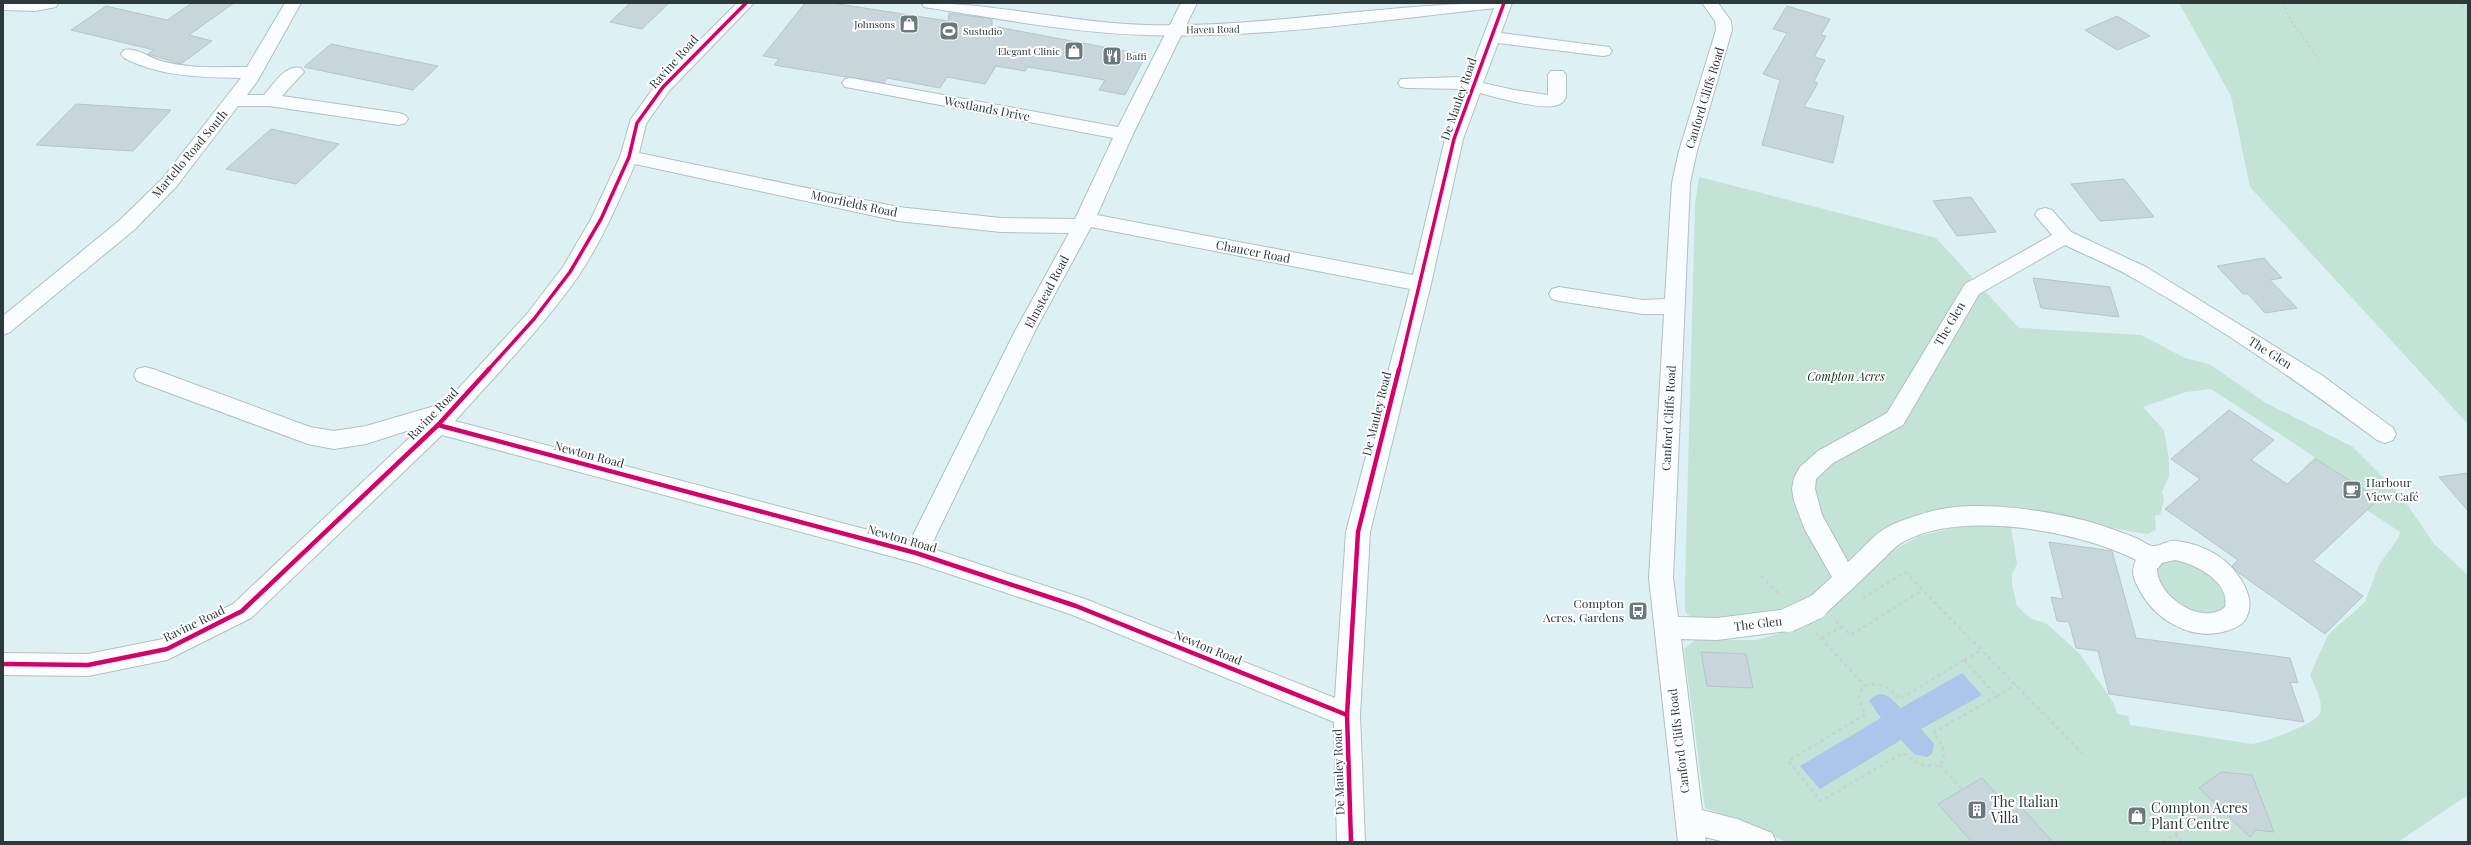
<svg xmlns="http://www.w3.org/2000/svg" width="2471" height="845" viewBox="0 0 2471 845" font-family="'Playfair Display',serif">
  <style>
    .green { fill: #c3e3d7 }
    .water { fill: #adc5ea }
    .building { fill: #c8d6db; stroke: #b7c5ca }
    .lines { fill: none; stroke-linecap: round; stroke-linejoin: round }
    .minor-casing { stroke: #b1c0c3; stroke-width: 2 }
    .major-casing { stroke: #b1c0c3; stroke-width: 2 }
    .path-far1 { stroke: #cad1d2; stroke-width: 2; stroke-dasharray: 2.5 2.5; stroke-linecap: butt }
    .path { stroke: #cad1d2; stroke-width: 2.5; stroke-dasharray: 3.5 3.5; stroke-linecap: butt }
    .minor { fill: #fafdfd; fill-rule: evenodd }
    .major { fill: #fafdfd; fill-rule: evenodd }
    .minor-bridge-casing { stroke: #b1c0c3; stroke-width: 26; stroke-linecap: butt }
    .minor-bridge { stroke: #fafdfd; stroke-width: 24 }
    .cycleway-far1-casing { stroke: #fff; stroke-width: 5.5 }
    .cycleway-casing { stroke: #fff; stroke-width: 7 }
    .cycleway-far1 { stroke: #d6006c; stroke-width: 3.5 }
    .cycleway { stroke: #d6006c; stroke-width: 4.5 }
    .labels { text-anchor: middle; stroke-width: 4; stroke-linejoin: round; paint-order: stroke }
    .far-poi-label { font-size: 10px; fill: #2b393b; stroke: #fff; text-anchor: end }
    .far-street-label { font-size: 10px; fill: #2b393b; stroke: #fff }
    .street-label { font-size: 12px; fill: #2b393b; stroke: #fff }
    .park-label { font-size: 12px; font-style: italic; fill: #083822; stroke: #fff }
    .poi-label { font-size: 12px; fill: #2b393b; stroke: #fff; text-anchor: start }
    .near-poi-label { font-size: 14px; fill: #2b393b; stroke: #fff; text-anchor: start }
  </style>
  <rect width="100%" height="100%" fill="#ddf0f4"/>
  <g class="green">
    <polygon points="2179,3 2468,3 2468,424 2250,187 2231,96"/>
    <path d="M1699,177L1936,238L2019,328L2141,335L2185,358L2209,364L2266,403L2353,447L2400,494L2434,544L2468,575V795L2398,842H1787L1705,808L1684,649L1695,640H1756L1789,631L1884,556L1919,536L1962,526H2011L2017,564L2012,574V584L2017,606L2031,619L2046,623L2080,654L2114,704L2117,714L2128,716L2130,725L2252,744C2263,743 2316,724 2320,713C2324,701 2314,685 2310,675L2328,635L2365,602L2379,565L2399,537L2400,532L2303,468L2315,457L2211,389L2186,392L2143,407L2164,430L2169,460V476L2162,492L2164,501L2160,515L2155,516L2156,530L2148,534L2139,533L2043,514L1897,524L1862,547L1815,593L1803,601L1772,615L1695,622L1685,611V585L1695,205Z"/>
    <path d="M2171,557L2207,567L2229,593L2225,610C2202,625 2181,606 2161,594L2156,566Z"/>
  </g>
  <path class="water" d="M1962,673L1982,695L1921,729L1934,744L1932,754L1927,757L1914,754L1901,740L1820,789L1800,766L1881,718L1869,701C1882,686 1890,698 1901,708Z"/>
  <g class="building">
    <polygon points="192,3 234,3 189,35 212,41 181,64 148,54 154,50 71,30 106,6 167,20"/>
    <polygon points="630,3 669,3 642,29 610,22"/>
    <polygon points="805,3 832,3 948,21 949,13 992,19 992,26 1146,55 1125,95 1099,90 1105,80 1028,67 1025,71 996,66 985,84 947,77 940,88 887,78 884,83 774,65 779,59 763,56"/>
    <polygon points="1787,6 1830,19 1821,35 1826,36 1814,57 1825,60 1814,81 1818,83 1804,107 1844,116 1833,163 1762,145 1780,80 1763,74 1787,33 1773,29"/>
    <polygon points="2117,16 2150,36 2117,50 2085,30"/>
    <polygon points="331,44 438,66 413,90 304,67"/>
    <polygon points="76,104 171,110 133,151 36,145"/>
    <polygon points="271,129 339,144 296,184 226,169"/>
    <polygon points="2124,179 2154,217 2100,221 2071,184"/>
    <polygon points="1971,197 1996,232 1957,236 1933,201"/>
    <polygon points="2264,258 2282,278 2270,280 2297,308 2265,313 2248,294 2243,294 2217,266"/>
    <polygon points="2033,278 2110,287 2119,317 2041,308"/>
    <polygon points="2229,410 2274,440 2251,460 2287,484 2316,459 2379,499 2313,561 2363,596 2325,634 2236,571 2232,566 2238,560 2165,509 2200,479 2171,459"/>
    <polygon points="2468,473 2468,511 2439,477"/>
    <polygon points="2049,542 2112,551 2136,638 2290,658 2298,683 2290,682 2304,722 2109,694 2098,651 2076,648 2069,622 2057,621 2051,597 2063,599"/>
    <polygon points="1701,652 1746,654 1753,688 1707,686"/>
    <polygon points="2221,772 2252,775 2274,832 2256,830 2250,837 2199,788"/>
    <polygon points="1982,778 2013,812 2021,807 2053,842 1972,842 1938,804"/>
  </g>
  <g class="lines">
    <defs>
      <g id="minor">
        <polygon points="3,3 58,3 56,7 35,11 3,10"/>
        <path d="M285,3H301L258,80L247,95H264C274,84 285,64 301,68L304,72L282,96L399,113L405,115L408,119L405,123L399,125L269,106H238L176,187L134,230L10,332L3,335V316L120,220L162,179L241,78C200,77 161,77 124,58L121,54L124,50C137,47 149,58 161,61C189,69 219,67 247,67Z"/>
        <path d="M737,3H754L669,91L646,124L639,153L898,207L1001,218L1075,219L1113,138L851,88L845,87L842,83L845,79L851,78L1118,127L1181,3H1197L1133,134L1097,215L1413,275L1445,139L1464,89L1407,88L1401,87L1398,83L1401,79L1458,77L1467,79L1496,3H1512L1501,33L1609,47L1612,51L1609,55L1603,56L1498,43L1483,83L1514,90L1548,95V75L1551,71H1563L1566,75V97C1564,101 1561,104 1557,105C1543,111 1495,97 1480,93L1463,139L1431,284L1370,532L1360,715L1365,842H1337L1334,722L1070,614L916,563L442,435L251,618L167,660L88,676L3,675V653L88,654L163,639L233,604L422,426L366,444L334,449L308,444L137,381L134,375L137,369L145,367L153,369L310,427L334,431L366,426L445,403L527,314L563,267L591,219L620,157L631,119L657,83ZM635,164L898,221L1001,232L1069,233L1015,331L910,541L455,421C497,374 541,329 577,278C601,243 618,203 635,164ZM1091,227L1410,289L1346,532L1335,698L1085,599L930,548L1035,331Z"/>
        <polygon points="1702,3 1718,3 1731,21 1732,30 1697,151 1690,183 1673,578 1678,617 1717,618 1788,609 1797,612 1800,620 1797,628 1788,631 1717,640 1681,639 1702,810 1737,819 1772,833 1776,842 1725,842 1705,837 1706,842 1678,842 1649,578 1664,314 1643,314 1559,301 1552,299 1549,294 1552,289 1559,287 1643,300 1665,299 1672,183 1679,151 1716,30 1715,21"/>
        <path d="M2045,208L2052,210L2071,232L2146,267L2323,376L2393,428L2396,434L2393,440L2385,443L2377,440C2299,382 2218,326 2133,278C2111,265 2087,256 2065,245L1979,294L1903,425L1833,463L1816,479L1815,489L1822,515L1848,562C1860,552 1872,536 1886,528C1898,521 1923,513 1937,510C1980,500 2055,511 2097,524C2110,528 2123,533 2136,538C2141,540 2148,546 2153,546C2161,546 2169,539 2177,541C2207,545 2232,560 2245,587C2250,598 2252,608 2245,620C2241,626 2233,629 2226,631C2191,642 2153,619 2138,587C2133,578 2131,570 2136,560C2080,531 1960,509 1903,542C1895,546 1887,556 1880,562C1862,580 1843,597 1825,614L1816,617L1807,614L1804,607L1807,600L1832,577L1805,530L1794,501L1792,489L1794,478L1800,467L1818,451L1887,413L1965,284L2052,235L2035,215L2038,210ZM2175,560C2194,563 2231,582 2225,607C2202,627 2157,596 2157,569L2162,563Z"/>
      </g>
      <path id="major" d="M922,3C997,3 1070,23 1146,25C1267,28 1385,3 1504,3L1502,7L1496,8C1380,20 1263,39 1146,35C1073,33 1002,19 930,8L924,7Z"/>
    </defs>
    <use href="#minor" class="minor-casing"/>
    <use href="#major" class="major-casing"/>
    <g class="path-far1">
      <polyline points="2283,3 2293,24 2319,59"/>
      <polyline points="2458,3 2468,9"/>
    </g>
    <g class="path">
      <polyline points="1761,576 1781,596"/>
      <polyline points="1863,598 1905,572 2082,753"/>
      <polyline points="1836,621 1851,635 1923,590"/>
      <polyline points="1816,633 1865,686"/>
      <polyline points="1821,638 1842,627"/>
      <path d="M1964,660L1997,696L1933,733C1943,743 1947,753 1940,766L1920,765L1903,753L1821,801L1788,761L1866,714C1845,685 1879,672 1900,699Z"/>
      <polyline points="1964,660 1982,650"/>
      <polyline points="1997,696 2016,685"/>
      <polyline points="1940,766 1962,789"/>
      <polyline points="2175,834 2182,842"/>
      <polyline points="2163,842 2219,807"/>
    </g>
    <use href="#minor" class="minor"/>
    <use href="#major" class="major"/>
    <defs>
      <polyline id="minor-bridge" points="1788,620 1816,607"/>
    </defs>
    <use href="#minor-bridge" class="minor-bridge-casing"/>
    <use href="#minor-bridge" class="minor-bridge"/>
    <defs>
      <g id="cycleway-far1">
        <polyline points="488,370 534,319 570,272 601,219 629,157 637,123 663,87 746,3"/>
        <polyline points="1399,370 1454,139 1504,3"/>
      </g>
      <g id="cycleway">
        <polyline points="438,425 916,553 1076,606 1347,715"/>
        <polyline points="3,664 88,665 167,649 242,611 438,425 489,369"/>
        <polyline points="1351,842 1347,715 1358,532 1399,369"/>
      </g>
    </defs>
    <use href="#cycleway-far1" class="cycleway-far1-casing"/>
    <use href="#cycleway" class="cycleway-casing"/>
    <use href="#cycleway-far1" class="cycleway-far1"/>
    <use href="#cycleway" class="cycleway"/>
  </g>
  <defs>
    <symbol id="shop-square" viewBox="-11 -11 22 22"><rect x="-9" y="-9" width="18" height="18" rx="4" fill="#69797c" stroke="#fff"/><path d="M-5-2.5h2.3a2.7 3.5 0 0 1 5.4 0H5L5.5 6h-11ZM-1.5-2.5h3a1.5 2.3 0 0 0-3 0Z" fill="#fff"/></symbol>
    <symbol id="stadium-square" viewBox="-11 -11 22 22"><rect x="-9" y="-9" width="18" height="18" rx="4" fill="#69797c" stroke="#fff"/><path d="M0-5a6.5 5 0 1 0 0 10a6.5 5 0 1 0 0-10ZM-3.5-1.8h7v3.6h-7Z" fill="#fff"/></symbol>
    <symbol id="restaurant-square" viewBox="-11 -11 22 22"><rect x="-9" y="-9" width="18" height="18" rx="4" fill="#69797c" stroke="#fff"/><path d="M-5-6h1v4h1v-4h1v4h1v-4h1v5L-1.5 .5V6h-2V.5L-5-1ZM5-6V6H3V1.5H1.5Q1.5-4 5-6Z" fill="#fff"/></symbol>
    <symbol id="cafe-square" viewBox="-11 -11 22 22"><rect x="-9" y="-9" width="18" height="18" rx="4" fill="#69797c" stroke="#fff"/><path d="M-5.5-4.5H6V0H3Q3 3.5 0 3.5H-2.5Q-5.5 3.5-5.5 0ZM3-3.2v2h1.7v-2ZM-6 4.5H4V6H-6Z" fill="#fff"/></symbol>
    <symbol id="bus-square" viewBox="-11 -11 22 22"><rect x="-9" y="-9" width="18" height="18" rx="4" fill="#69797c" stroke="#fff"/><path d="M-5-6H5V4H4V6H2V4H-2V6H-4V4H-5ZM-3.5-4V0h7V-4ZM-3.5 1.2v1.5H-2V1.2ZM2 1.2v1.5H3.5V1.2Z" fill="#fff"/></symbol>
    <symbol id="building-square" viewBox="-11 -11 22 22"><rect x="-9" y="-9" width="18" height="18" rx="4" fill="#69797c" stroke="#fff"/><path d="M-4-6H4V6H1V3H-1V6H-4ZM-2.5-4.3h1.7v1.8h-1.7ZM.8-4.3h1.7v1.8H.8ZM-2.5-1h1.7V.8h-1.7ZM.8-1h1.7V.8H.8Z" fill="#fff"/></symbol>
  </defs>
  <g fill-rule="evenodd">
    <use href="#shop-square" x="898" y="13" width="22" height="22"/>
    <use href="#stadium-square" x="938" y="20" width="22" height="22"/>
    <use href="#shop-square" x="1063" y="40" width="22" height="22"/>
    <use href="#restaurant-square" x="1101" y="45" width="22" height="22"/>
    <use href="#cafe-square" x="2341" y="479" width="22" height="22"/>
    <use href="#bus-square" x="1627" y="600" width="22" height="22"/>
    <use href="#building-square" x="1966" y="799" width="22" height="22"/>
    <use href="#shop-square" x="2126" y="805" width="22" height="22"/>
  </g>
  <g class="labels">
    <g class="far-poi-label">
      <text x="895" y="28">Johnsons</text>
      <text x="963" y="35" text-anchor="start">Sustudio</text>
      <text x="1060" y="55">Elegant Clinic</text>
      <text x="1126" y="60" text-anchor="start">Baffi</text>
    </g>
    <g class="far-street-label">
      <text transform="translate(1213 29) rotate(-1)" y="4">Haven Road</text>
    </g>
    <g class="street-label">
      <text transform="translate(674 62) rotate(-48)" y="4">Ravine Road</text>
      <text transform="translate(1705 98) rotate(-73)" y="4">Canford Cliffs Road</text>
      <text transform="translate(1459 99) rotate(-71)" y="4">De Mauley Road</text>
      <text transform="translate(987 109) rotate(11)" y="4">Westlands Drive</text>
      <text transform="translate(190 154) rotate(-50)" y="4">Martello Road South</text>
      <text transform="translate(854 204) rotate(12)" y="4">Moorfields Road</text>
      <text transform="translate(1253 252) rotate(11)" y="4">Chaucer Road</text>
      <text transform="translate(1047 292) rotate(-62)" y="4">Elmstead Road</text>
      <text transform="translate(1950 324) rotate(-60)" y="4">The Glen</text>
      <text transform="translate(2270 353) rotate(32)" y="4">The Glen</text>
      <text transform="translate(433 414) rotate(-46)" y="4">Ravine Road</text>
      <text transform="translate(1377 414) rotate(-76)" y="4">De Mauley Road</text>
      <text transform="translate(1669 418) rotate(-87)" y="4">Canford Cliffs Road</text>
      <text transform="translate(589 455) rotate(15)" y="4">Newton Road</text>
      <text transform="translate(902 539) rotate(16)" y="4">Newton Road</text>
      <text transform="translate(194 624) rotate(-26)" y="4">Ravine Road</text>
      <text transform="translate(1758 624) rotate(-7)" y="4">The Glen</text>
      <text transform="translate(1208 648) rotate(22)" y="4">Newton Road</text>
      <text transform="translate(1679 741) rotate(-97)" y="4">Canford Cliffs Road</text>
      <text transform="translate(1339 772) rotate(-92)" y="4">De Mauley Road</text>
    </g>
    <g class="park-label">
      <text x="1846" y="381">Compton Acres</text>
    </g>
    <g class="poi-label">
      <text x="2366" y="487">Harbour<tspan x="2366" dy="14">View Café</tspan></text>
      <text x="1624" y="608" text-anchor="end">Compton<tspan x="1624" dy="14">Acres, Gardens</tspan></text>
    </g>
    <g class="near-poi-label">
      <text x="1991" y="807">The Italian<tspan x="1991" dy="16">Villa</tspan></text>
      <text x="2151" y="813">Compton Acres<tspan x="2151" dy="16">Plant Centre</tspan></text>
    </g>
  </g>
  <rect width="2471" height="845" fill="none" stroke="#2b393b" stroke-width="8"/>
</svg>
